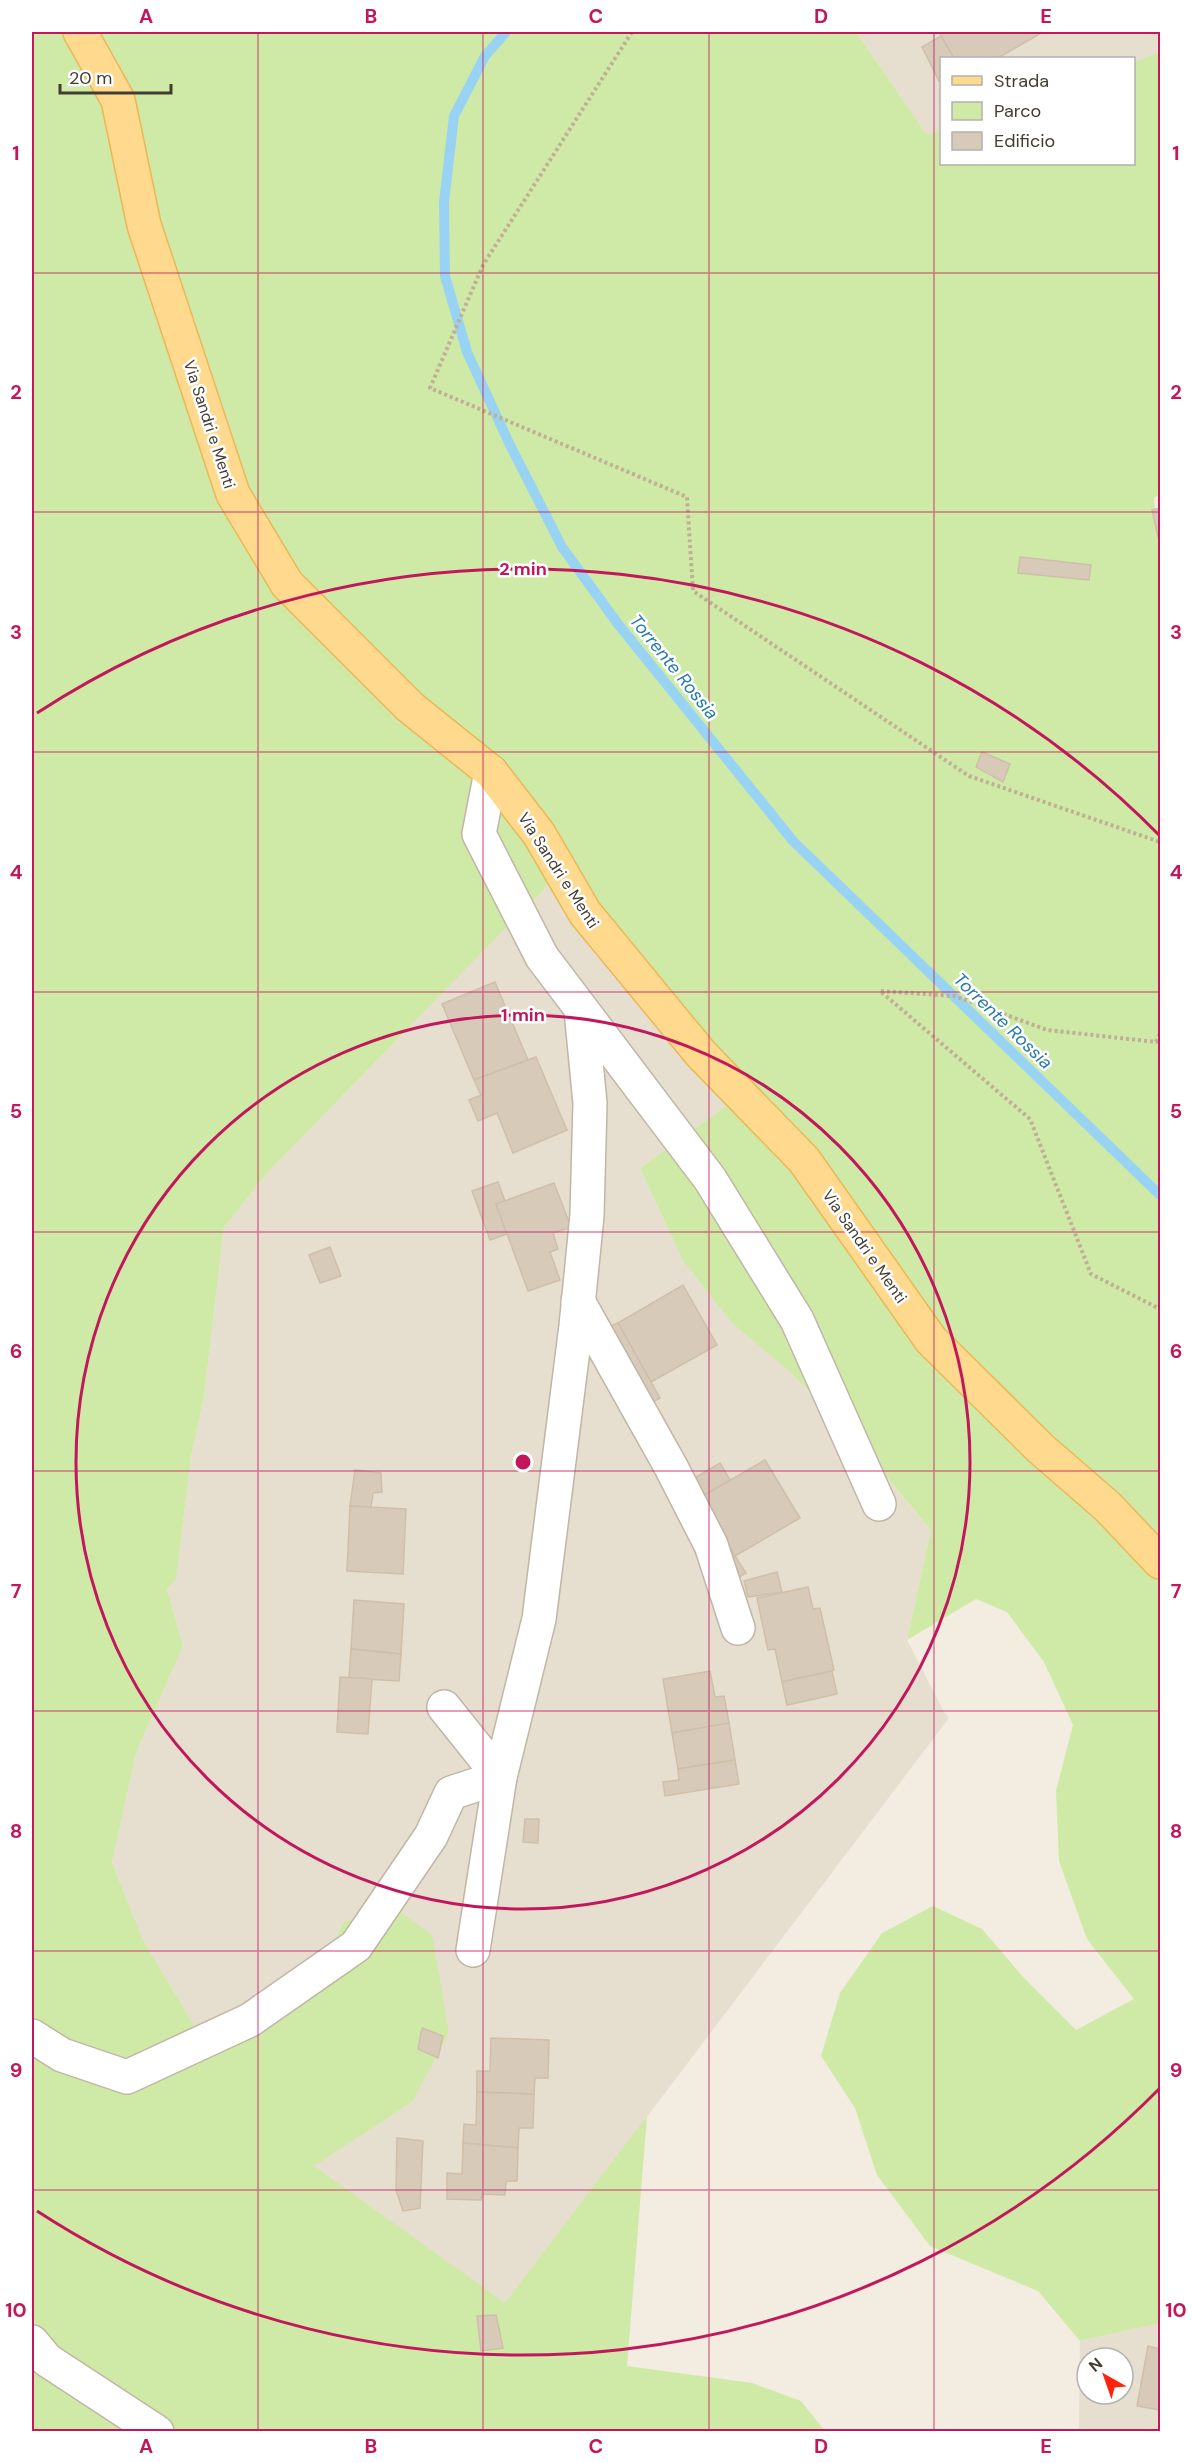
<svg xmlns="http://www.w3.org/2000/svg" width="1192" height="2463" viewBox="0 0 1192 2463" font-family="'DM Sans',sans-serif">
  <style>
    .residential { fill: #e6decf; fill-rule: evenodd }
    .green { fill: #cfeaa6 }
    .lines { fill: none; stroke-linecap: round; stroke-linejoin: round }
    .stream { stroke: #98d3f4; stroke-width: 10 }
    .building { fill: #d7cab9; stroke: #cfbfa9; stroke-width: 1.5 }
    .minor-casing { stroke: #c0b6a6; stroke-width: 36 }
    .major-casing { stroke: #ebb757; stroke-width: 36 }
    .path { stroke: #c0af94; stroke-width: 4; stroke-dasharray: 3 3; stroke-linecap: butt }
    .minor { stroke: #fff; stroke-width: 33 }
    .major { stroke: #ffd98d; stroke-width: 33 }
    .grid { fill: none; stroke: #c2185b; stroke-width: 1.5; stroke-opacity: 0.55 }
    .ring { fill: none; stroke: #c2185b; stroke-width: 3 }
    .labels { text-anchor: middle; stroke-width: 5; stroke-linejoin: round; paint-order: stroke }
    .street-label { font-size: 16px; fill: #433c32; stroke: #fff }
    .water-label { font-size: 18px; font-style: italic; fill: #247aad; stroke: #fff }
    .centre { fill: #c2185b; stroke: #fff; stroke-width: 3 }
    .ring-label { font-size: 18px; text-anchor: middle; font-weight: bold; fill: #c2185b; stroke: #fff; stroke-width: 5; stroke-linejoin: round; paint-order: stroke }
    .neatline { fill: none; stroke: #c2185b; stroke-width: 2 }
    .grid-label { font-size: 20px; text-anchor: middle; font-weight: bold; fill: #c2185b }
  </style>
  <rect width="100%" height="100%" fill="#f2ece1"/>
  <g class="residential">
    <polygon points="856,32 1160,32 1160,52 1134,62 1134,58 942,58 941,130 927,135"/>
    <polygon points="550,883 739,1098 640,1168 683,1261 732,1323 793,1375 849,1433 931,1530 907,1640 944,1712 949,1718 505,2304 313,2166 412,2102 342,1924 326,1967 205,2044 143,1940 112,1863 136,1753 183,1646 167,1589 176,1580 191,1457 204,1397 224,1227 269,1171"/>
    <path d="M1160,2323V2431L1079,2432L1080,2341ZM1087,2358H1123V2394H1087Z"/>
  </g>
  <polygon class="green" points="32,32 856,32 927,135 941,130 942,164 1134,164 1134,62 1160,52 1160,494 1154,498 1160,564 1160,2323 1080,2341 1038,2291 930,2246 877,2175 855,2108 821,2056 840,1993 882,1933 933,1906 982,1929 1024,1978 1076,2030 1134,1999 1087,1939 1059,1861 1056,1791 1073,1725 1044,1662 1007,1612 976,1599 907,1640 931,1530 849,1432 793,1375 732,1323 683,1261 640,1168 738,1098 550,883 269,1171 224,1227 204,1397 191,1457 176,1580 167,1589 183,1646 136,1753 112,1863 143,1940 205,2044 326,1967 342,1924 385,1901 432,1935 449,2033 412,2102 314,2166 505,2303 647,2116 627,2366 752,2383 801,2401 825,2431 32,2431"/>
  <g class="lines">
    <polyline class="stream" points="506,32 485,56 454,116 444,202 445,276 467,352 509,443 562,547 618,624 793,841 1160,1195"/>
  </g>
  <g class="building">
    <polygon points="939,32 1043,32 998,58 954,58"/>
    <polygon points="941,36 954,58 942,58 942,80 939,81 922,47"/>
    <polygon points="1160,508 1160,546 1152,510"/>
    <polygon points="1020,557 1091,565 1089,580 1018,573"/>
    <polygon points="982,752 1010,764 1003,782 976,767"/>
    <polygon points="495,982 528,1060 474,1080 442,1004"/>
    <polygon points="536,1057 567,1130 513,1153 497,1113 478,1121 469,1100 481,1095 474,1080"/>
    <polygon points="498,1182 505,1201 496,1204 507,1234 490,1240 472,1191"/>
    <polygon points="554,1183 571,1227 553,1233 558,1249 550,1252 560,1280 528,1291 496,1204"/>
    <polygon points="330,1247 341,1276 320,1283 309,1255"/>
    <polygon points="683,1285 717,1345 651,1382 618,1323"/>
    <polygon points="618,1323 660,1398 635,1412 596,1333"/>
    <polygon points="765,1460 800,1518 735,1556 701,1497"/>
    <polygon points="720,1463 730,1480 701,1497 691,1480"/>
    <polygon points="355,1470 381,1473 382,1492 373,1493 371,1507 350,1506"/>
    <polygon points="350,1506 406,1509 403,1574 347,1571"/>
    <polygon points="735,1556 746,1573 717,1590 709,1571"/>
    <polygon points="777,1572 782,1592 748,1597 744,1581"/>
    <polygon points="808,1587 813,1609 820,1608 834,1670 782,1682 775,1649 768,1650 757,1598"/>
    <polygon points="354,1600 404,1604 401,1654 351,1649"/>
    <polygon points="351,1649 401,1654 399,1681 349,1678"/>
    <polygon points="710,1671 715,1697 724,1696 729,1723 672,1733 663,1679"/>
    <polygon points="832,1671 837,1694 787,1705 782,1682"/>
    <polygon points="340,1677 372,1679 368,1734 337,1732"/>
    <polygon points="729,1723 735,1760 678,1769 672,1733"/>
    <polygon points="735,1760 739,1784 665,1796 663,1782 679,1780 678,1769"/>
    <polygon points="525,1819 539,1819 538,1843 523,1842"/>
    <polygon points="422,2028 443,2036 438,2058 418,2049"/>
    <polygon points="491,2038 549,2040 548,2078 535,2078 534,2094 477,2092 477,2071 490,2071"/>
    <polygon points="477,2092 534,2094 533,2128 519,2128 518,2148 463,2143 464,2124 476,2125"/>
    <polygon points="397,2138 423,2141 420,2208 403,2211 396,2190"/>
    <polygon points="463,2143 518,2148 517,2181 506,2181 505,2195 482,2194 481,2200 447,2199 447,2173 462,2174"/>
    <polygon points="496,2315 503,2348 481,2351 477,2316"/>
    <polygon points="1148,2346 1160,2349 1160,2410 1137,2406"/>
  </g>
  <g class="lines">
    <defs>
      <g id="minor">
        <polyline points="491,772 479,834 542,957 710,1179 797,1320 879,1504"/>
        <polyline points="578,1301 671,1467 711,1545 738,1628"/>
        <polyline points="473,1950 500,1777 539,1619 576,1326 587,1215 590,1103 581,1010"/>
        <polyline points="32,2036 62,2055 127,2077 250,2020 356,1946 431,1836 451,1793 500,1777 444,1707"/>
        <polyline points="32,2342 47,2360 157,2432"/>
      </g>
      <polyline id="major" points="80,32 118,100 144,225 233,494 287,584 410,707 491,772 539,834 585,913 701,1054 804,1160 931,1340 1040,1448 1108,1507 1160,1562"/>
    </defs>
    <use href="#minor" class="minor-casing"/>
    <use href="#major" class="major-casing"/>
    <g class="path">
      <polyline points="632,32 483,265 430,388 687,497 693,591 969,776 1160,842"/>
      <polyline points="1160,1034 1156,1042 1047,1030 955,996 880,991 1030,1119 1091,1274 1160,1309"/>
    </g>
    <use href="#minor" class="minor"/>
    <use href="#major" class="major"/>
  </g>
  <path class="grid" d="M258,32V2432M483,32V2432M709,32V2432M934,32V2432M32,273H1160M32,512H1160M32,752H1160M32,992H1160M32,1232H1160M32,1471H1160M32,1711H1160M32,1951H1160M32,2190H1160"/>
  <g class="ring">
    <circle cx="523" cy="1462" r="447"/>
    <path d="M1160 2088A893 893 0 0 1 37 2211M37 713A893 893 0 0 1 1160 836"/>
  </g>
  <g class="labels">
    <g class="street-label">
      <text transform="translate(210 424) rotate(72)" y="6">Via Sandri e Menti</text>
      <text transform="translate(559 870) rotate(57)" y="6">Via Sandri e Menti</text>
      <text transform="translate(865 1246) rotate(55)" y="6">Via Sandri e Menti</text>
    </g>
    <g class="water-label">
      <text transform="translate(674 667) rotate(51)" y="6">Torrente Rossia</text>
      <text transform="translate(1003 1021) rotate(44)" y="6">Torrente Rossia</text>
    </g>
  </g>
  <circle cx="523" cy="1462" r="9" class="centre"/>
  <g class="ring-label">
    <text x="523" y="575">2 min</text>
    <text x="523" y="1021">1 min</text>
  </g>
  <rect width="1192" height="2463" fill="none" stroke="#ffffff" stroke-width="66"/>
  <rect x="940" y="57" width="195" height="108" fill="#ffffff" stroke="#b4b1ad" stroke-width="1.5"/>
  <rect x="952" y="76" width="30" height="9" fill="#ffd98d" stroke="#b4b1ad" stroke-width="1.5"/>
  <text x="994" y="87" font-size="18" fill="#433c32">Strada</text>
  <rect x="952" y="102" width="30" height="18" fill="#cfeaa6" stroke="#b4b1ad" stroke-width="1.5"/>
  <text x="994" y="117" font-size="18" fill="#433c32">Parco</text>
  <rect x="952" y="132" width="30" height="18" fill="#d7cab9" stroke="#b4b1ad" stroke-width="1.5"/>
  <text x="994" y="147" font-size="18" fill="#433c32">Edificio</text>
  <g transform="translate(1105 2376) rotate(320)"><circle r="28" fill="#ffffff" stroke="#b4b1ad" stroke-width="1.5"/>
  <path d="M0-4.5L10 22L0 15L-10 22Z" fill="#ff240b"/>
  <text y="-9" font-size="16" font-weight="bold" text-anchor="middle" fill="#433c32">N</text>
  </g>
  <path d="M60 84v9h111v-9" fill="none" stroke="#433c32" stroke-width="3"/>
  <text x="69" y="84" font-size="18" fill="#433c32" stroke="#ffffff" stroke-width="4.5" paint-order="stroke">20 m</text>
  <rect x="33" y="33" width="1126" height="2397" class="neatline"/>
  <g class="grid-label">
    <text x="146" y="23">A</text>
    <text x="371" y="23">B</text>
    <text x="596" y="23">C</text>
    <text x="821" y="23">D</text>
    <text x="1046" y="23">E</text>
    <text x="16" y="160">1</text>
    <text x="1176" y="160">1</text>
    <text x="16" y="399">2</text>
    <text x="1176" y="399">2</text>
    <text x="16" y="639">3</text>
    <text x="1176" y="639">3</text>
    <text x="16" y="879">4</text>
    <text x="1176" y="879">4</text>
    <text x="16" y="1118">5</text>
    <text x="1176" y="1118">5</text>
    <text x="16" y="1358">6</text>
    <text x="1176" y="1358">6</text>
    <text x="16" y="1598">7</text>
    <text x="1176" y="1598">7</text>
    <text x="16" y="1838">8</text>
    <text x="1176" y="1838">8</text>
    <text x="16" y="2077">9</text>
    <text x="1176" y="2077">9</text>
    <text x="16" y="2317">10</text>
    <text x="1176" y="2317">10</text>
    <text x="146" y="2453">A</text>
    <text x="371" y="2453">B</text>
    <text x="596" y="2453">C</text>
    <text x="821" y="2453">D</text>
    <text x="1046" y="2453">E</text>
  </g>
</svg>
